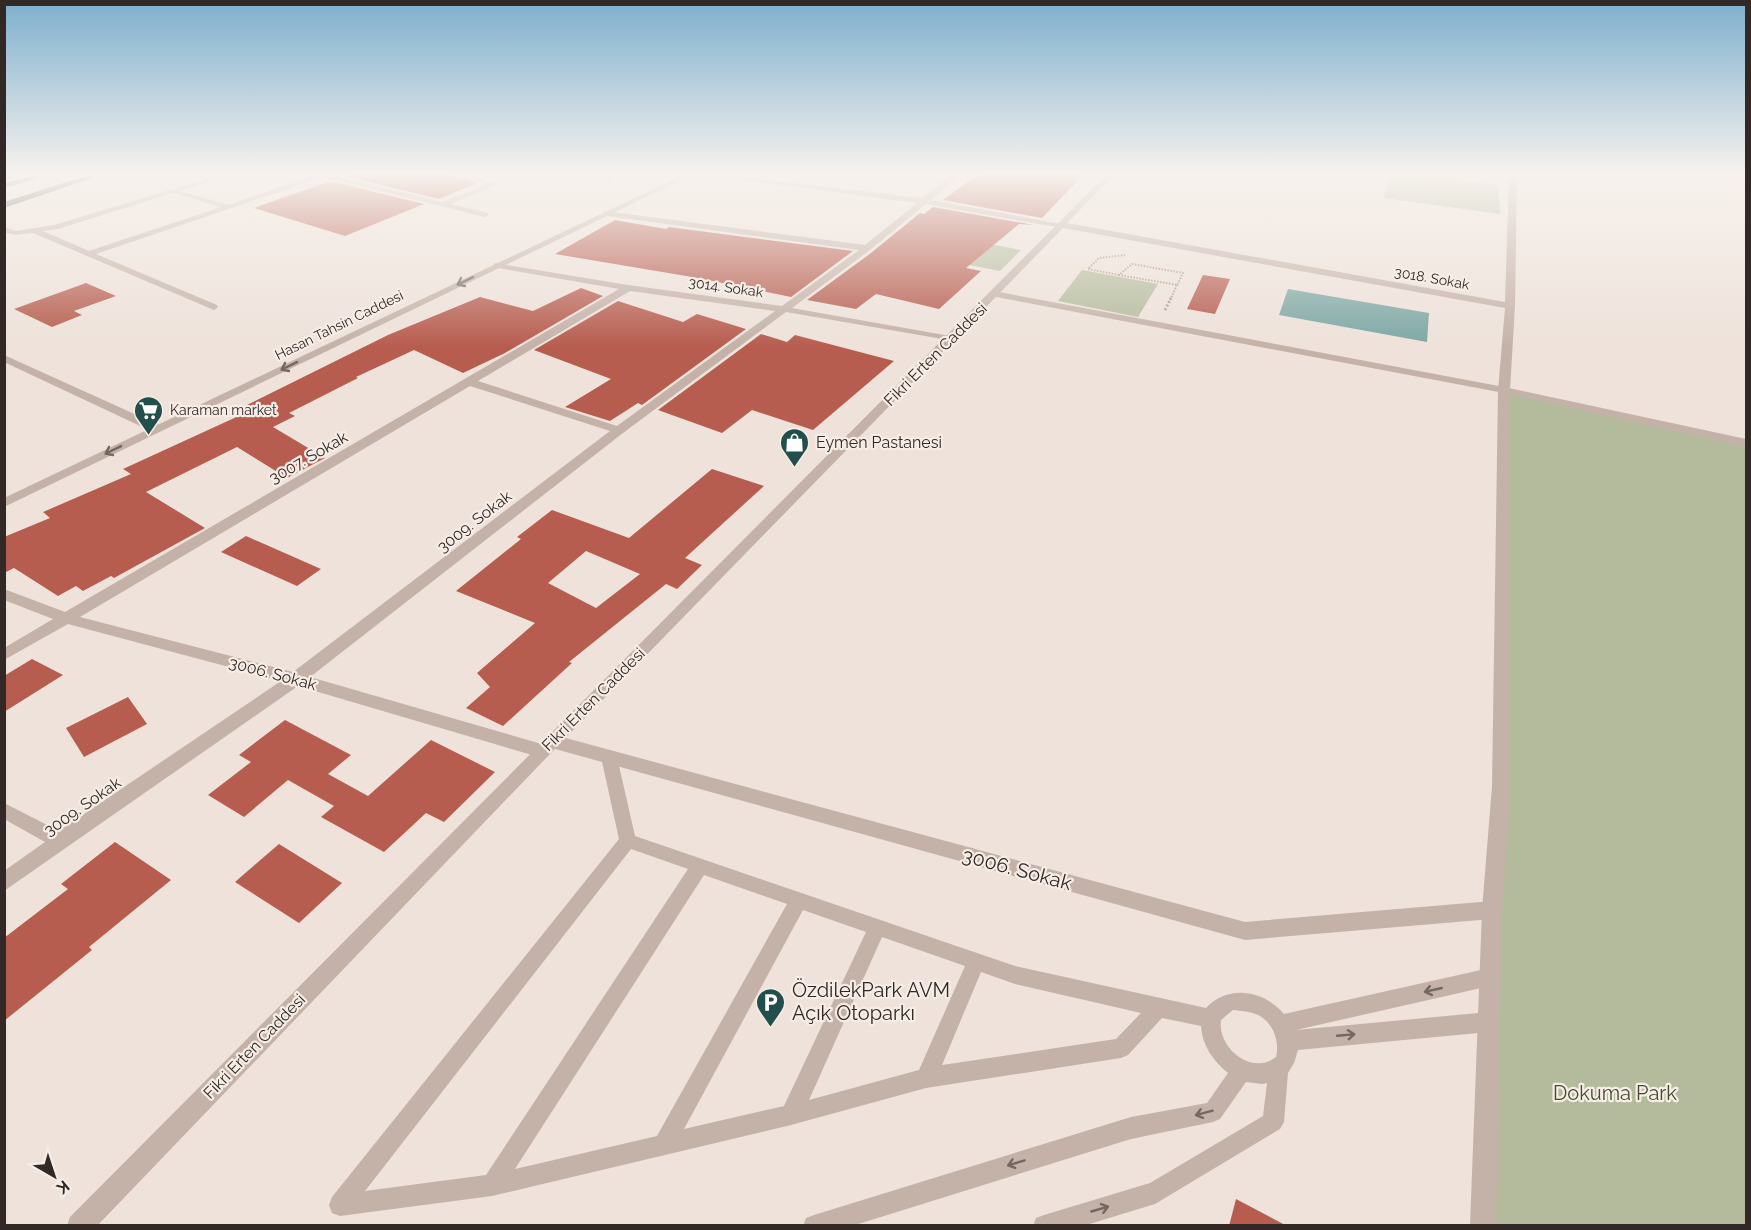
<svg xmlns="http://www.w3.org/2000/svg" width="1751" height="1230" viewBox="0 0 1751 1230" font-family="Raleway,sans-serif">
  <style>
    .green { fill: #b4bb9c }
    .water { fill: #7da7a4 }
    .building { fill: #b75d4f; fill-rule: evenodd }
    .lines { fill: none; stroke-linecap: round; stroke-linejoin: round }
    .path-far1 { stroke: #b09c92; stroke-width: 2; stroke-dasharray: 1.5 1.5; stroke-linecap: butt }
    .path { stroke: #b09c92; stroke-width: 3; stroke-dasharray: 2 2; stroke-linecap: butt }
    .service { fill: #c4b2a8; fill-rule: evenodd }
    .minor { fill: #c4b2a8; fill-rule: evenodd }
    .tertiary { fill: #c4b2a8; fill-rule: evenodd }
    .secondary { fill: #978179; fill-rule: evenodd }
    .trunk { fill: #62514c; fill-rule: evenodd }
    .oneway { stroke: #746761 }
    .labels { text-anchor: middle; stroke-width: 4.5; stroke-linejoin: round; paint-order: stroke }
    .far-street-label { font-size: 14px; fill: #322927; stroke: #f6ede6 }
    .far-poi-label { font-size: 14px; fill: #322927; stroke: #f6ede6; text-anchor: start }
    .street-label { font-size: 16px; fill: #322927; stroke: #f6ede6 }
    .poi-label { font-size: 16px; fill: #322927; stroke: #f6ede6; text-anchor: start }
    .near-street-label { font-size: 20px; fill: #322927; stroke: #f6ede6 }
    .near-poi-label { font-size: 20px; fill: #322927; stroke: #f6ede6; text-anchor: start }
    .near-park-label { font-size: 20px; fill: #454d2e; stroke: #f6ede6 }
  </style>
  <rect width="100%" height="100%" fill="#eee2da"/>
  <g class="green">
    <polygon points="1388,175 1415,175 1498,185 1500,214 1384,198"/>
    <polygon points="946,235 1021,250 1000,271 944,260"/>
    <polygon points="1082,270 1158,284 1138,317 1058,301"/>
    <polygon points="1504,390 1746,443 1746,1225 1480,1226"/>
  </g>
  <polygon class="water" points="1288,289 1429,313 1427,342 1279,315"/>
  <g class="building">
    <polygon points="347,175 454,175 477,183 439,199 344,176"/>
    <polygon points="977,175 1083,175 1042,218 943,200"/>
    <polygon points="330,181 424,204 345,236 254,208"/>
    <polygon points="933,207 1034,225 1019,224 966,268 981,271 939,309 876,294 856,309 807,300 871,253 920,213 924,214"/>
    <polygon points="615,220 666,229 669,227 853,251 791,297 698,278 555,254"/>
    <polygon points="1203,275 1230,279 1215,314 1187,309"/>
    <polygon points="86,283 116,296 74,311 82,315 52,327 14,309"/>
    <polygon points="581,288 603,296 505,353 463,373 414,350 356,377 358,378 289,413 295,416 273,427 325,458 287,478 237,447 146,492 205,528 114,578 111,576 83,591 76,586 58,596 14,568 4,573 4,537 50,518 43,512 131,474 123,469 243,414 237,410 388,335 480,297 533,311"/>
    <polygon points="618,301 683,322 697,314 746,329 642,405 638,403 610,421 565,407 611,379 534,350"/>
    <polygon points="761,334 787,342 795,335 894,361 813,430 752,410 722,433 658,410"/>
    <path d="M712,469L764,486L685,558L702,565L677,589L666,584L569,662L572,663L503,726L466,708L490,687L477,673L535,623L456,591L521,539L517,537L552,510L629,538ZM586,551L640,574L596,608L548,583Z"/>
    <polygon points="246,536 321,569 297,586 221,552"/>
    <polygon points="32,659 63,675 4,712 4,676"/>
    <polygon points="128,697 147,724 84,757 66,728"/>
    <polygon points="285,720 351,755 328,774 368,796 431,740 495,772 444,822 426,813 384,852 321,817 334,806 288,780 244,817 208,795 251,762 239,755"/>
    <polygon points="115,842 171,880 89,947 92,950 4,1021 4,938 68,889 61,884"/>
    <polygon points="279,844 342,883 299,923 235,882"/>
    <polygon points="1236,1199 1287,1226 1229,1226"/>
  </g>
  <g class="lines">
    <g class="path-far1">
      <polyline points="240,176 261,175"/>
      <polygon points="1132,264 1183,273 1177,285 1119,275"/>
      <polyline points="1119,275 1088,269 1099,258 1125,255"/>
      <polyline points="1170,300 1177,285"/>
    </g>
    <polyline class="path" points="1165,310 1171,298"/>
    <g class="service">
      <path d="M220,175H229L180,191L229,205L315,175H331L443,202L487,184L456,175H466L498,184L451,204L488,213L489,215L485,217L323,177L96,254L217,305L218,307L214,310L33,233L15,235L4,232V227L16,231L54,225ZM173,193L221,207L89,251L43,231L58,229Z"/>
      <polygon points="589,175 599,175 614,180 610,182"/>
      <polygon points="994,291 1504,387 1509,390 1504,393 991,296 991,292"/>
      <path d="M609,751L615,753L617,757L635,836L1015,966L1206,1008C1228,984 1264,990 1284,1014L1490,968L1497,971L1499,977L1497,983L1490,986L1296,1030L1489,1012L1496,1015L1499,1022L1496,1029L1489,1032L1298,1050L1294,1063L1288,1073L1284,1122L1280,1129L1155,1204L1083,1226H1033L1036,1218L1044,1215L1150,1183L1263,1116L1267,1083L1262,1084L1246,1082L1220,1119L1213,1122L1131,1139L852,1226H803L806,1218L814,1215L1131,1117L1207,1103L1228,1073C1213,1061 1202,1045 1201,1026L1162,1018L1128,1055L1121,1058L926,1088L791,1125L492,1196L340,1216L332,1213L329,1205L332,1197L619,839L601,757L603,753ZM631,849L688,869L486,1175L365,1191ZM704,875L787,904L657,1136L515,1169ZM803,910L866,932L784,1106L684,1129ZM882,937L965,966L919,1070L809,1100ZM981,972L1015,984L1141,1013L1116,1039L942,1065ZM1233,1010C1241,1011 1250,1011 1258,1015C1273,1022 1280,1042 1276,1057C1252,1076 1217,1048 1221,1020Z"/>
    </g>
    <g class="minor">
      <path d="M705,175H725L922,198L952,175H960L931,200L1066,225L1062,228L926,204L870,250L792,308L950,336L955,339L954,341L786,312L623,433L310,677L545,745L542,741L545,736L551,734L1245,922L1492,901L1499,904L1502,910L1499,916L1492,919L1245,940L548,747L551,751L548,756L542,758L298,686L4,891V871L45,842L4,819V803L59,831L281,681L68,624L4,660V648L53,619L4,600V589L65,612L619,289L498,268L493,265L495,263L628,285L782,306L859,250L607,216L603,213L604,211L865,245L917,203ZM630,291L775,311L617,426L478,381ZM470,386L610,431L293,672L80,617Z"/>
      <polygon points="4,355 161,426 163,429 157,433 153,432 4,362"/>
      <polygon points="1504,387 1746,439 1746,447 1500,392 1500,388"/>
    </g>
    <g class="tertiary">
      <polygon points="683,175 692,175 4,507 4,498"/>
      <polygon points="1106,175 1114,175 1067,223 1505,302 1509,175 1517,175 1515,306 1510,390 1510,786 1502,910 1496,1226 1470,1226 1482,910 1492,786 1498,390 1505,308 1063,228 548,756 97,1226 67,1226 70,1217"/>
    </g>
    <polygon class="secondary" points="21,175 20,177 4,180 4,176"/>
    <g class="trunk">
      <polygon points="35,175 47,175 4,188 4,183"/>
      <polygon points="89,175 101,175 4,208 4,202"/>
    </g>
  </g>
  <defs><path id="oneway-shaft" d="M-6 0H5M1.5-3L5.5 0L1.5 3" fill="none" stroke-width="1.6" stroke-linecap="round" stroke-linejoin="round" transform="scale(1.5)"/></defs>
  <g class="oneway">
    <use href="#oneway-shaft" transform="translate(465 281) rotate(154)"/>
    <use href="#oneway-shaft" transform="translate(289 366) rotate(154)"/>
    <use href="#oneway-shaft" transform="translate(113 450) rotate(154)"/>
    <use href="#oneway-shaft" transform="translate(1433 990) rotate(167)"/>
    <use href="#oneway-shaft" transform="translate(1346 1035) rotate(-5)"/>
    <use href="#oneway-shaft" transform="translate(1204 1113) rotate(165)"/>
    <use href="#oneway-shaft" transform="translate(1016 1163) rotate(163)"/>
    <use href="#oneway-shaft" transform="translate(1100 1209) rotate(-16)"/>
  </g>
  <linearGradient id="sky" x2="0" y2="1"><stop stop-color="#7dafcd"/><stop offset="0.5" stop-color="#f7f2ee"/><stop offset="1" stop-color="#f7f2ee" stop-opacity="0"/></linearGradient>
  <rect width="1751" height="347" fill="url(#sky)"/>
  <defs>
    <symbol id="supermarket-pin" viewBox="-11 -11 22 30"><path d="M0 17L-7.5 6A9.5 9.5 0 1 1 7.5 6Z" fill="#224e4c" stroke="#f6ede6"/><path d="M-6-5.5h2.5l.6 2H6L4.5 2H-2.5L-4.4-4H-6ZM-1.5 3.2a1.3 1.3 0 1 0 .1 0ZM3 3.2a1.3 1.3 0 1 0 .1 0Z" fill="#fff"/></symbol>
    <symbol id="shop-pin" viewBox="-11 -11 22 30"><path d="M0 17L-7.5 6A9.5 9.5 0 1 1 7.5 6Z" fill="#224e4c" stroke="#f6ede6"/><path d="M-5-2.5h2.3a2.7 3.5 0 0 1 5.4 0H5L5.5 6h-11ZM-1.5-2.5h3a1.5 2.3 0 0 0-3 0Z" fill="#fff"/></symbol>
    <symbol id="parking-pin" viewBox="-11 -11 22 30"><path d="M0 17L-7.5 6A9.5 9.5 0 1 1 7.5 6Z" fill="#224e4c" stroke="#f6ede6"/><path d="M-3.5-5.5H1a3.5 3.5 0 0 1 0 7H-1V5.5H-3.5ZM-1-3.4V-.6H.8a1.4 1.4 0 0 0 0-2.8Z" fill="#fff"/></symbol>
  </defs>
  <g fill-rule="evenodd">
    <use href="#supermarket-pin" x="132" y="394" width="33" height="45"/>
    <use href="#shop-pin" x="778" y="426" width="33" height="45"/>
    <use href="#parking-pin" x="754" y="986" width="33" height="45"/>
  </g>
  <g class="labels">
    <g class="far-street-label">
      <text transform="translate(1432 278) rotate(10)" y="5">3018. Sokak</text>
      <text transform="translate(726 287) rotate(8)" y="5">3014. Sokak</text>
      <text transform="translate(339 325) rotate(-26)" y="5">Hasan Tahsin Caddesi</text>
    </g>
    <g class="far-poi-label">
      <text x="170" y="415">Karaman market</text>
    </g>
    <g class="street-label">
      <text transform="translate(935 354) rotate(-45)" y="6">Fikri Erten Caddesi</text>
      <text transform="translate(308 457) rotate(-30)" y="6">3007. Sokak</text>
      <text transform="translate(474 521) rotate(-38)" y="6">3009. Sokak</text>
      <text transform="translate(273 673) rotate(15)" y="6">3006. Sokak</text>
      <text transform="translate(593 699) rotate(-45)" y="6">Fikri Erten Caddesi</text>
      <text transform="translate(82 806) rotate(-35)" y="6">3009. Sokak</text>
      <text transform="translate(254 1046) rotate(-46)" y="6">Fikri Erten Caddesi</text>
    </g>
    <g class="poi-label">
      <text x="816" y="448">Eymen Pastanesi</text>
    </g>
    <g class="near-street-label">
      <text transform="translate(1017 869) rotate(15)" y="7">3006. Sokak</text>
    </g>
    <g class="near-poi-label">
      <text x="792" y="997">ÖzdilekPark AVM<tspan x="792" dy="23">Açık Otoparkı</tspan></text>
    </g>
    <g class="near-park-label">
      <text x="1615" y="1100">Dokuma Park</text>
    </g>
  </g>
  <rect width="1751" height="1230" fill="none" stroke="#322927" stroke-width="12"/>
  <g transform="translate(54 1176) rotate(141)" stroke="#f6ede6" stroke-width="4.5" paint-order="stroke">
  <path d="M0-4.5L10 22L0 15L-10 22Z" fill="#322927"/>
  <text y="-9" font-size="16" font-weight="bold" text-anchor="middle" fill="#322927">K</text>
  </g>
</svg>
